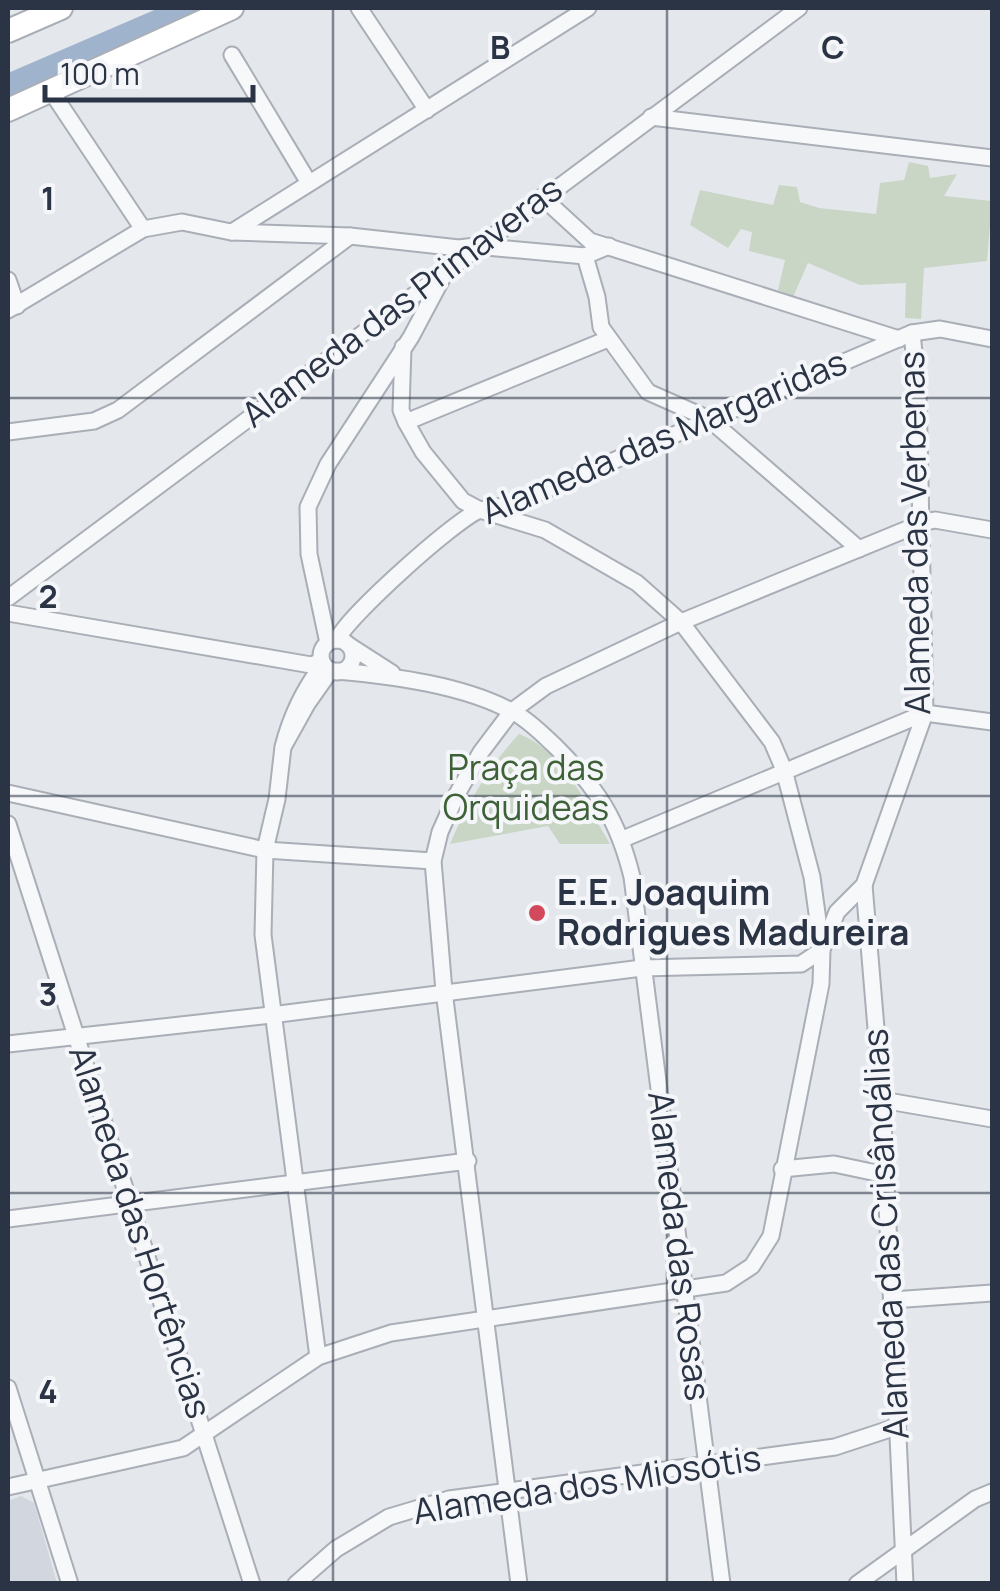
<svg xmlns="http://www.w3.org/2000/svg" width="1000" height="1591" viewBox="0 0 1000 1591" font-family="Manrope,sans-serif">
  <style>
    .built { fill: #d2d6de }
    .green { fill: #c9d6c5 }
    .water { fill: #9fb4cc }
    .lines { fill: none; stroke-linecap: round; stroke-linejoin: round }
    .minor-casing { stroke: #a9aeb7; stroke-width: 19 }
    .secondary-casing { stroke: #a9aeb7; stroke-width: 26 }
    .minor { stroke: #f7f8fa; stroke-width: 15 }
    .secondary { stroke: #fff; stroke-width: 22 }
    .grid { fill: none; stroke: #2b3445; stroke-width: 2.5; stroke-opacity: 0.55 }
    .poi-dot { fill: #d1495b; stroke: #f4f6f9; stroke-width: 4 }
    .labels { text-anchor: middle; stroke-width: 8; stroke-linejoin: round; paint-order: stroke }
    .street-label { font-size: 35px; fill: #2b3445; stroke: #f4f6f9 }
    .park-label { font-size: 35px; fill: #3f6138; stroke: #f4f6f9 }
    .poi-label { font-size: 35px; font-weight: bold; fill: #2b3445; stroke: #f4f6f9; text-anchor: start }
    .grid-label { font-size: 32px; text-anchor: middle; font-weight: bold; fill: #2b3445; stroke: #f4f6f9; stroke-width: 8; stroke-linejoin: round; paint-order: stroke }
  </style>
  <rect width="100%" height="100%" fill="#e4e7ec"/>
  <polygon class="built" points="21,1496 34,1503 57,1583 8,1583 8,1501"/>
  <g class="green">
    <polygon points="909,162 928,166 930,178 957,174 944,196 992,201 987,261 924,268 921,319 905,318 906,283 860,285 808,263 793,297 778,290 785,260 749,251 752,232 741,229 728,248 690,225 700,190 773,205 779,185 797,187 800,202 819,208 876,214 880,183 904,180"/>
    <path d="M519,734C563,750 587,806 610,844H560L548,826L450,844C468,802 488,768 519,734Z"/>
  </g>
  <polygon class="water" points="159,8 223,8 8,102 8,73"/>
  <g class="lines">
    <defs>
      <g id="minor">
        <polyline points="359,8 427,110"/>
        <polyline points="232,55 309,183"/>
        <polyline points="51,91 143,229"/>
        <polyline points="651,117 992,158"/>
        <polyline points="542,197 590,241 899,339"/>
        <polyline points="232,232 588,8"/>
        <polyline points="609,246 585,256 597,297 601,327 648,392 709,419 859,549"/>
        <polyline points="8,280 17,306"/>
        <polyline points="8,310 143,229 182,222 231,232 350,236 459,248 475,246 585,256"/>
        <polyline points="406,422 608,339"/>
        <polyline points="8,432 94,421 118,410 350,236"/>
        <polyline points="8,598 799,8"/>
        <polyline points="8,613 311,665 322,661"/>
        <path d="M337,640C348,616 453,522 478,511C487,507 500,507 510,505L912,333L940,329L992,339"/>
        <circle cx="337" cy="656" r="16"/>
        <polyline points="328,643 309,554 308,507 328,464 411,337 445,273"/>
        <polyline points="350,646 392,673"/>
        <path d="M323,664C304,689 291,715 283,747L307,704L331,670"/>
        <path d="M337,671C393,676 465,685 515,713C531,722 543,735 556,747C598,789 618,820 632,877L722,1584"/>
        <polyline points="283,747 277,799 265,850 263,935 318,1357"/>
        <polyline points="8,793 265,850 433,861"/>
        <polyline points="8,824 252,1584"/>
        <polyline points="623,839 925,713 992,722"/>
        <polyline points="864,885 882,1100 905,1584"/>
        <polyline points="824,945 837,912 864,885 925,713 918,392 912,333"/>
        <polyline points="8,1044 271,1015 642,968 801,964 822,950"/>
        <polyline points="882,1100 992,1119"/>
        <polyline points="782,1169 834,1164 886,1175"/>
        <polyline points="8,1219 468,1161"/>
        <polyline points="892,1300 992,1293"/>
        <polyline points="8,1388 70,1584"/>
        <polyline points="8,1487 183,1448 318,1357 391,1333 726,1283 752,1266 771,1236 821,984 822,950 812,877 784,770 772,742 681,622 637,583 545,530 480,510 463,501 423,452 406,422 401,410 403,347"/>
        <polyline points="296,1584 336,1549 389,1517 449,1499 835,1447 896,1427"/>
        <polyline points="519,1584 444,991 433,861 440,832 457,794 481,752 512,711 546,686 681,622 922,523 935,520 992,530"/>
        <polyline points="857,1584 975,1499 992,1492"/>
      </g>
      <g id="secondary">
        <polyline points="8,31 61,8"/>
        <polyline points="8,110 232,8"/>
      </g>
    </defs>
    <use href="#minor" class="minor-casing"/>
    <use href="#secondary" class="secondary-casing"/>
    <use href="#minor" class="minor"/>
    <use href="#secondary" class="secondary"/>
  </g>
  <path class="grid" d="M333,8V1584M667,8V1584M8,398H992M8,796H992M8,1193H992"/>
  <circle class="poi-dot" cx="537" cy="913" r="10"/>
  <g class="labels">
    <g class="street-label">
      <text transform="translate(402 302) rotate(-37)" y="12">Alameda das Primaveras</text>
      <text transform="translate(664 437) rotate(-23)" y="12">Alameda das Margaridas</text>
      <text transform="translate(915 533) rotate(-91)" y="12">Alameda das Verbenas</text>
      <text transform="translate(140 1232) rotate(72)" y="12">Alameda das Hortências</text>
      <text transform="translate(886 1234) rotate(-93)" y="12">Alameda das Crisândálias</text>
      <text transform="translate(679 1246) rotate(83)" y="12">Alameda das Rosas</text>
      <text transform="translate(587 1485) rotate(-9)" y="12">Alameda dos Miosótis</text>
    </g>
    <g class="park-label">
      <text x="526" y="780">Praça das<tspan x="526" dy="40">Orquideas</tspan></text>
    </g>
    <g class="poi-label">
      <text x="557" y="905">E.E. Joaquim<tspan x="557" dy="40">Rodrigues Madureira</tspan></text>
    </g>
  </g>
  <g class="grid-label">
    <text x="500" y="59">B</text>
    <text x="833" y="59">C</text>
    <text x="48" y="210">1</text>
    <text x="48" y="608">2</text>
    <text x="48" y="1006">3</text>
    <text x="48" y="1403">4</text>
  </g>
  <rect width="1000" height="1591" fill="none" stroke="#2b3445" stroke-width="20"/>
  <path d="M45 85v15h208v-15" fill="none" stroke="#2b3445" stroke-width="5"/>
  <text x="60" y="85" font-size="30" fill="#2b3445" stroke="#f4f6f9" stroke-width="8" paint-order="stroke">100 m</text>
</svg>
